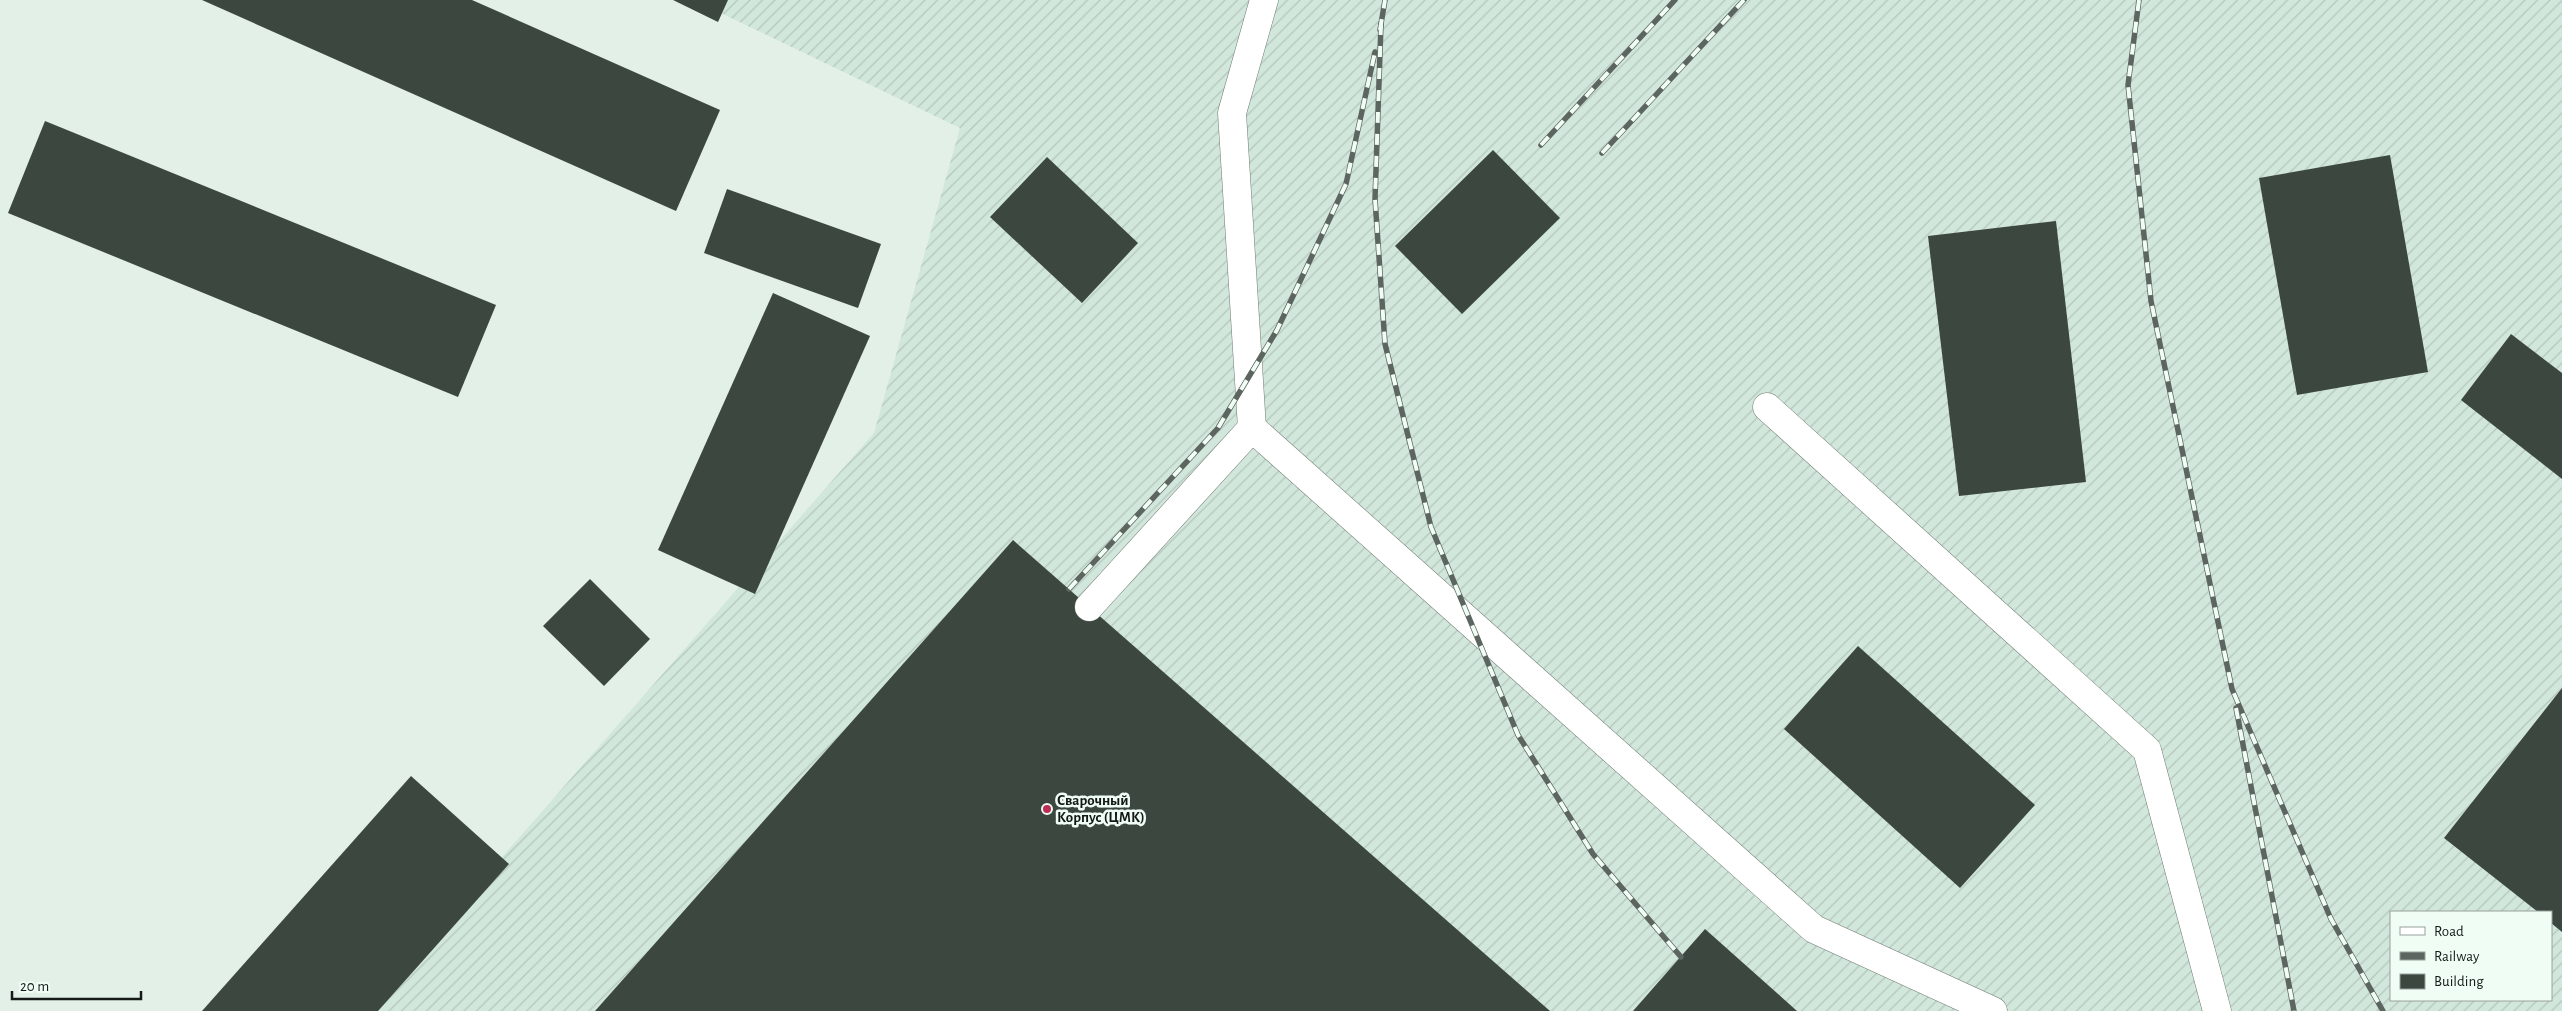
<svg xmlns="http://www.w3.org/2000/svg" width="2562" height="1011" viewBox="0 0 2562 1011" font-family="'Alegreya Sans',sans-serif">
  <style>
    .industrial { fill: url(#industrial-furrows); fill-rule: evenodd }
    .building { fill: #3c4740 }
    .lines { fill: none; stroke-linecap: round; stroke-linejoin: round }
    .minor-casing { stroke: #6e7a73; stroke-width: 29 }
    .minor { stroke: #fff; stroke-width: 28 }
    .rail-casing { stroke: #5d6560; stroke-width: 5.5 }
    .rail { stroke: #effdf5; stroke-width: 4; stroke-dasharray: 11; stroke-linecap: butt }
    .poi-dot { fill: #bc2c53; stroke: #effdf5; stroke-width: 2 }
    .labels { text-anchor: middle; stroke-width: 5; stroke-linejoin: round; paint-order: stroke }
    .poi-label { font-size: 15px; font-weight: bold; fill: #151a17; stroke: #effdf5; text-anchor: start }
  </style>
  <defs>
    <pattern id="industrial-furrows" width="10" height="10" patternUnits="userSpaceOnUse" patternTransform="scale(1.25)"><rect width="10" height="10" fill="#d2e7db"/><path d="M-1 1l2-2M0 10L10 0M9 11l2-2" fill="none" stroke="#b3c6bb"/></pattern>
  </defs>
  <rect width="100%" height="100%" fill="#e2f0e8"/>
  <path class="industrial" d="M694,0H2562V1011H367L874,433L960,128ZM2391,912H2551V1000H2391Z"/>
  <g class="building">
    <polygon points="202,0 472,0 720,110 676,211"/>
    <polygon points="673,0 728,0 718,22"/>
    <polygon points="45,121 496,305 458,397 8,213"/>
    <polygon points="1493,150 1560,218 1462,314 1395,246"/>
    <polygon points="2390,155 2428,372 2297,395 2259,178"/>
    <polygon points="1047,157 1138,243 1082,303 990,217"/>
    <polygon points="727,189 881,244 858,308 704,253"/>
    <polygon points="2056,221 2086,482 1959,496 1928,236"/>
    <polygon points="773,293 870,336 755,594 658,550"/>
    <polygon points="2511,334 2562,373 2562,479 2461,400"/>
    <polygon points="1013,540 1550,1011 595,1011"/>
    <polygon points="590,579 650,639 604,686 543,626"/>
    <polygon points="1858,646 2035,805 1960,888 1784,729"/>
    <polygon points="2562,688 2562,932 2551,923 2551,912 2538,912 2444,838"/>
    <polygon points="411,776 509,864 378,1011 202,1011"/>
    <polygon points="1705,929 1797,1011 1633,1011"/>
  </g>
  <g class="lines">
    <defs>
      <g id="minor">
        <polyline points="1264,0 1232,113 1252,428 1814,929 1993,1011"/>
        <polyline points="1767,407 2147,750 2217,1011"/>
        <polyline points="1089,607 1252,428"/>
      </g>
    </defs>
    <use href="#minor" class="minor-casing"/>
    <use href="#minor" class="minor"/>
    <defs>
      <g id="rail">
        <polyline points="2139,0 2128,85 2151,301 2232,689 2331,919 2383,1011"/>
        <polyline points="1381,24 1375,199 1385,344 1431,527 1518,735 1593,854 1681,957"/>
        <polyline points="1380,30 1385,0"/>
        <polyline points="1541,145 1675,0"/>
        <polyline points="1602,153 1744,0"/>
        <polyline points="1069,589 1218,428 1277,330 1346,184 1375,52"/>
        <polyline points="2236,708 2294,1011"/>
      </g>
    </defs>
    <use href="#rail" class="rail-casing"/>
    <use href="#rail" class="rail"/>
  </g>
  <circle class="poi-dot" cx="1047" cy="809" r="5"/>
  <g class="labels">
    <g class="poi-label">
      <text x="1057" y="805">Сварочный<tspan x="1057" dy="17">Корпус (ЦМК)</tspan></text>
    </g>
  </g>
  <rect x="2390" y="911" width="162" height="90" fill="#effdf5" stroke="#98a29c"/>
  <rect x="2400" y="927" width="25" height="8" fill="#ffffff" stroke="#98a29c"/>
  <text x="2434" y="936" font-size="15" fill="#151a17">Road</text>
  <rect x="2400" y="952" width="25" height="8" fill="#5d6560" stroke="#98a29c"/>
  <text x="2434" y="961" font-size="15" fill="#151a17">Railway</text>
  <rect x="2400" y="974" width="25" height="15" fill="#3c4740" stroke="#98a29c"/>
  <text x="2434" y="986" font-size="15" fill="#151a17">Building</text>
  <path d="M12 991v8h129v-8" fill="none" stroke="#151a17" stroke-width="2.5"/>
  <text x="20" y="991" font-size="15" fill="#151a17" stroke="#effdf5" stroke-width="4" paint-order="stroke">20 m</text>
</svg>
